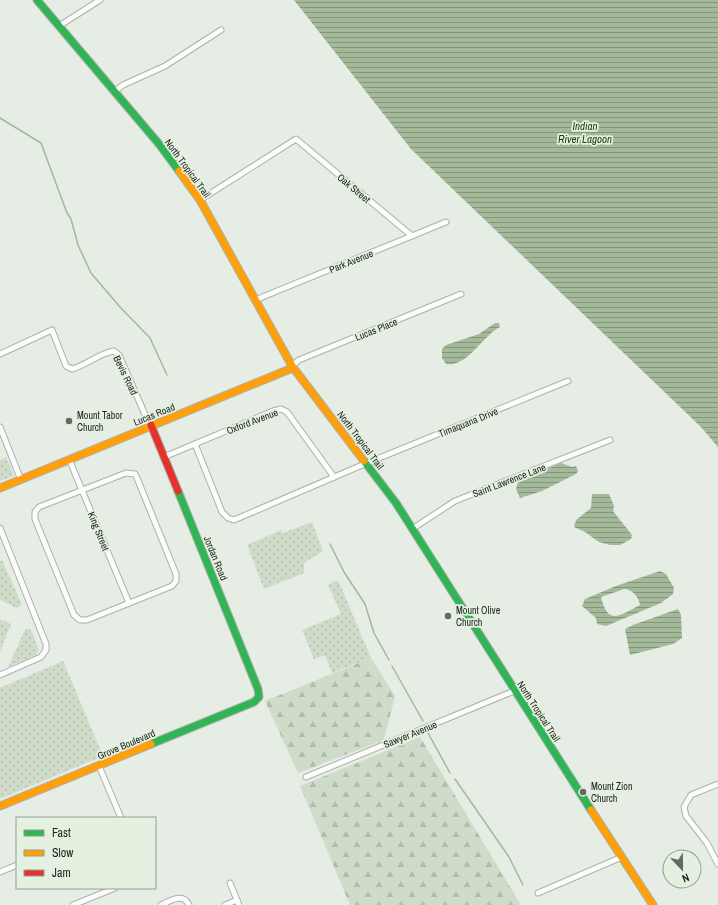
<svg xmlns="http://www.w3.org/2000/svg" width="718" height="905" viewBox="0 0 718 905" font-family="'Archivo Narrow',sans-serif">
  <style>
    .grass { fill: url(#grass-dots) }
    .forest { fill: url(#forest-firs) }
    .water { fill: url(#water-rules); fill-rule: evenodd }
    .lines { fill: none; stroke-linecap: round; stroke-linejoin: round }
    .stream { stroke: #a3b999; stroke-width: 1.5 }
    .street-casing { stroke: #acb1aa; stroke-width: 7 }
    .fast-casing { stroke: #acb1aa; stroke-width: 9 }
    .slow-casing { stroke: #acb1aa; stroke-width: 9 }
    .jam-casing { stroke: #acb1aa; stroke-width: 9 }
    .street { stroke: #fbfcfb; stroke-width: 5 }
    .fast { stroke: #30b455; stroke-width: 7 }
    .slow { stroke: #ff9f0a; stroke-width: 7 }
    .jam { stroke: #e5322d; stroke-width: 7 }
    .poi-dot { fill: #646962; stroke: #e5f1e0; stroke-width: 1.5 }
    .labels { text-anchor: middle; stroke-width: 3.5; stroke-linejoin: round; paint-order: stroke }
    .street-label { font-size: 10px; fill: #1e221c; stroke: #e5f1e0 }
    .poi-label { font-size: 10px; fill: #1e221c; stroke: #e5f1e0; text-anchor: start }
    .water-label { font-size: 11px; font-style: italic; fill: #1b4001; stroke: #e5f1e0 }
  </style>
  <defs>
    <pattern id="grass-dots" width="8" height="8" patternUnits="userSpaceOnUse"><rect width="8" height="8" fill="#cfdcca"/><path d="M2 2h.1M6 6h.1" fill="none" stroke="#b1bcad" stroke-width="1.8" stroke-linecap="round"/></pattern>
    <pattern id="forest-firs" width="22" height="20" patternUnits="userSpaceOnUse"><rect width="22" height="20" fill="#cfdcca"/><path d="M5 1l3.5 6h-7zM16 11l3.5 6h-7z" fill="#b1bcad"/></pattern>
    <pattern id="water-rules" width="6" height="5" patternUnits="userSpaceOnUse"><rect width="6" height="5" fill="#a3b999"/><path d="M0 2.5h6" fill="none" stroke="#84967c"/></pattern>
  </defs>
  <rect width="100%" height="100%" fill="#e6ede4"/>
  <g class="grass">
    <polygon points="6,457 14,476 0,481 0,460"/>
    <polygon points="312,522 323,551 304,563 304,573 264,589 247,545 281,530 283,533"/>
    <polygon points="2,560 22,605 17,608 0,600 0,561"/>
    <polygon points="338,580 371,658 332,673 325,655 314,659 302,630 341,614 328,585"/>
    <polygon points="0,619 11,624 0,652"/>
    <polygon points="26,628 31,630 39,650 36,655 8,667"/>
    <polygon points="63,661 103,756 0,799 0,688"/>
  </g>
  <g class="forest">
    <polygon points="371,658 395,696 384,740 298,773 265,701"/>
    <polygon points="420,737 521,905 350,905 300,786"/>
  </g>
  <g class="water">
    <polygon points="294,0 718,0 718,447 701,427 411,149"/>
    <path d="M495,323H499L500,327C482,336 467,368 446,364L442,358V349L446,345L479,334Z"/>
    <polygon points="561,463 572,467 576,466 578,471 576,474 542,491 520,498 516,489 518,482"/>
    <polygon points="592,494 609,494 614,506 613,511 632,535 631,539 620,545 610,545 599,542 585,532 574,527 576,520 591,508"/>
    <path d="M660,571L666,574L674,588L673,594L661,603L606,626L597,624L596,618L582,606L585,599L616,586ZM624,589C632,589 639,597 640,605C619,616 608,626 601,597Z"/>
    <polygon points="678,609 681,615 682,638 673,644 630,655 625,629 633,625"/>
  </g>
  <g class="lines">
    <g class="stream">
      <polyline points="0,118 41,143 67,213 71,219 78,245 91,273 120,307 150,338 167,375"/>
      <polyline points="330,544 344,572 365,604 374,633 389,660"/>
      <polyline points="392,666 423,721"/>
      <polyline points="428,733 450,773"/>
      <polyline points="455,779 509,857 523,885"/>
    </g>
    <defs>
      <g id="street">
        <polyline points="59,26 100,0"/>
        <polyline points="114,92 123,85 165,66 221,30"/>
        <polyline points="200,200 296,139 412,236"/>
        <polyline points="255,300 446,222"/>
        <path d="M0,354L52,330L66,366L72,369C87,365 99,353 114,351L119,355L150,426"/>
        <polyline points="292,366 299,360 461,294"/>
        <polyline points="0,427 21,480"/>
        <polyline points="195,444 222,512 228,518 234,520 367,463 568,381"/>
        <polyline points="164,457 273,411 281,409 287,412 334,477"/>
        <polyline points="69,459 129,603"/>
        <polygon points="126,473 135,474 137,478 176,574 176,581 172,586 87,620 80,620 74,615 35,519 35,512 39,507"/>
        <polyline points="0,528 46,644 46,650 41,657 0,675"/>
        <polyline points="412,529 455,501 610,440"/>
        <polyline points="99,766 121,818"/>
        <polyline points="306,777 514,691"/>
        <polyline points="718,784 691,795 684,807 686,816 707,843 718,864"/>
        <polyline points="0,872 17,865"/>
        <polyline points="230,883 239,905"/>
        <polyline points="538,893 622,857"/>
        <polyline points="73,905 115,888"/>
        <path d="M161,905C170,901 183,892 189,905"/>
        <polyline points="225,905 237,900"/>
      </g>
      <g id="fast">
        <polyline points="37,0 159,144 179,171"/>
        <polyline points="364,461 396,503 591,810"/>
        <polyline points="151,744 254,702 259,697 258,689 178,491"/>
      </g>
      <g id="slow">
        <polyline points="179,171 200,200 292,366 364,461"/>
        <polyline points="0,488 290,369 292,366"/>
        <polyline points="0,806 151,744"/>
        <polyline points="591,810 653,905"/>
      </g>
      <polyline id="jam" points="151,425 178,491"/>
    </defs>
    <use href="#street" class="street-casing"/>
    <use href="#fast" class="fast-casing"/>
    <use href="#slow" class="slow-casing"/>
    <use href="#jam" class="jam-casing"/>
    <use href="#street" class="street"/>
    <use href="#fast" class="fast"/>
    <use href="#slow" class="slow"/>
    <use href="#jam" class="jam"/>
  </g>
  <g class="poi-dot">
    <circle cx="69" cy="421" r="4"/>
    <circle cx="448" cy="616" r="4"/>
    <circle cx="583" cy="792" r="4"/>
  </g>
  <g class="labels">
    <g class="street-label">
      <text transform="translate(188 168) rotate(54)" y="4">North Tropical Trail</text>
      <text transform="translate(354 188) rotate(40)" y="4">Oak Street</text>
      <text transform="translate(351 261) rotate(-22)" y="4">Park Avenue</text>
      <text transform="translate(376 329) rotate(-22)" y="4">Lucas Place</text>
      <text transform="translate(126 375) rotate(64)" y="4">Bevis Road</text>
      <text transform="translate(154 414) rotate(-22)" y="4">Lucas Road</text>
      <text transform="translate(252 421) rotate(-21)" y="4">Oxford Avenue</text>
      <text transform="translate(468 422) rotate(-22)" y="4">Timaquana Drive</text>
      <text transform="translate(361 440) rotate(53)" y="4">North Tropical Trail</text>
      <text transform="translate(509 480) rotate(-21)" y="4">Saint Lawrence Lane</text>
      <text transform="translate(99 531) rotate(68)" y="4">King Street</text>
      <text transform="translate(216 558) rotate(68)" y="4">Jordan Road</text>
      <text transform="translate(539 711) rotate(57)" y="4">North Tropical Trail</text>
      <text transform="translate(410 734) rotate(-22)" y="4">Sawyer Avenue</text>
      <text transform="translate(126 744) rotate(-23)" y="4">Grove Boulevard</text>
    </g>
    <g class="poi-label">
      <text x="77" y="419">Mount Tabor<tspan x="77" dy="12">Church</tspan></text>
      <text x="456" y="614">Mount Olive<tspan x="456" dy="12">Church</tspan></text>
      <text x="591" y="790">Mount Zion<tspan x="591" dy="12">Church</tspan></text>
    </g>
    <g class="water-label">
      <text x="585" y="130">Indian<tspan x="585" dy="13">River Lagoon</tspan></text>
    </g>
  </g>
  <rect x="16" y="817" width="140" height="72" fill="#e5f1e0" stroke="#959e92"/>
  <rect x="24" y="830" width="20" height="6" fill="#30b455" stroke="#959e92"/>
  <text x="52" y="837" font-size="12" fill="#1e221c">Fast</text>
  <rect x="24" y="850" width="20" height="6" fill="#ff9f0a" stroke="#959e92"/>
  <text x="52" y="857" font-size="12" fill="#1e221c">Slow</text>
  <rect x="24" y="870" width="20" height="6" fill="#e5322d" stroke="#959e92"/>
  <text x="52" y="877" font-size="12" fill="#1e221c">Jam</text>
  <g transform="translate(682 869) rotate(158)"><circle r="19" fill="#e5f1e0" stroke="#959e92"/>
  <path d="M0-3L7 15L0 10L-7 15Z" fill="#646962"/>
  <text y="-6" font-size="11" font-weight="bold" text-anchor="middle" fill="#1e221c">N</text>
  </g>
</svg>
